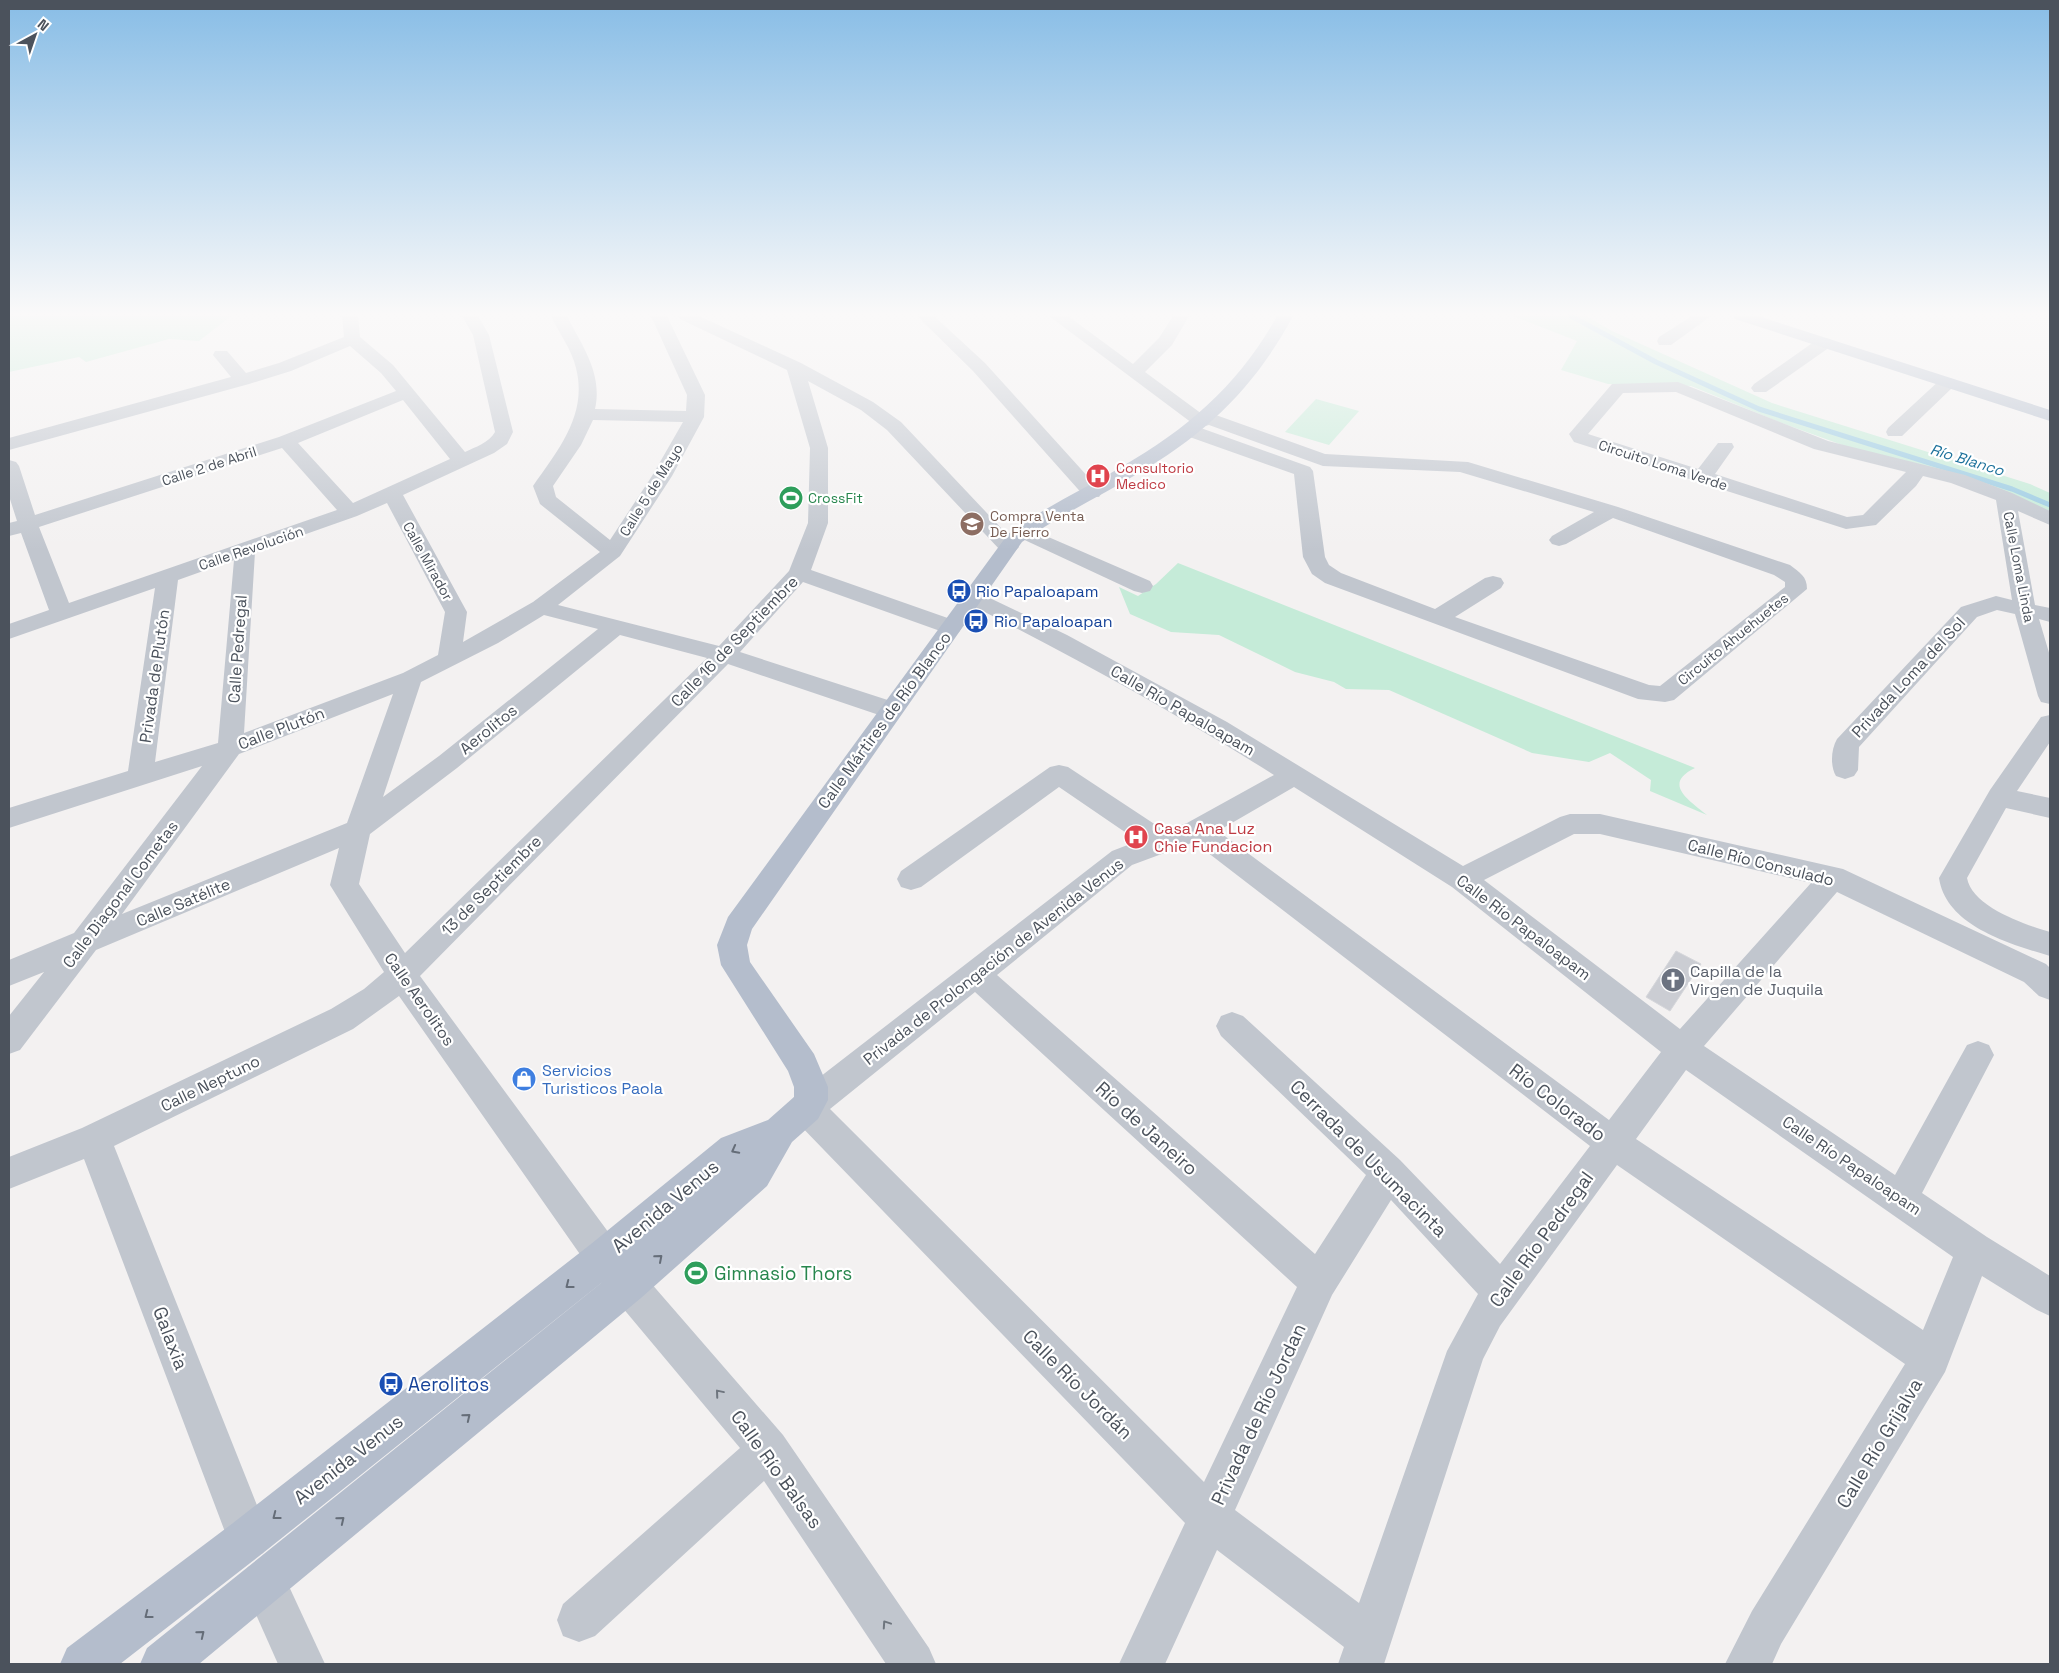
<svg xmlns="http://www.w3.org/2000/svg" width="2059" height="1673" viewBox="0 0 2059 1673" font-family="'Space Grotesk',sans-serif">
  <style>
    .green { fill: #c5ebd8 }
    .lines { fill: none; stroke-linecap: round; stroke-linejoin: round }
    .stream { stroke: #98cae2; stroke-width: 5 }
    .building { fill: #cbcdd3; stroke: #d6d7db }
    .minor { fill: #c1c6ce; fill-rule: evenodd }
    .major { fill: #b4bdcc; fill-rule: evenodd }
    .oneway { stroke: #656d78 }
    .oneway2 { stroke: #6e757e }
    .labels { text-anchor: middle; stroke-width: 4.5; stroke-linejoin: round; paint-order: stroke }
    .far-street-label { font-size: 14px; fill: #4b525c; stroke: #fff }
    .far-health-label { font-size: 14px; fill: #be3a42; stroke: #fff; text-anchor: start }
    .far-leisure-label { font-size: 14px; fill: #27864d; stroke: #fff; text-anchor: start }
    .far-education-label { font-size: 14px; fill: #785e54; stroke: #fff; text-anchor: start }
    .far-water-label { font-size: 15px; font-style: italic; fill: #1e729c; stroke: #fff }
    .transit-label { font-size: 16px; fill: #164399; stroke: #fff; text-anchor: start }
    .street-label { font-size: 16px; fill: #4b525c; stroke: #fff }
    .health-label { font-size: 16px; fill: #be3a42; stroke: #fff; text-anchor: start }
    .worship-label { font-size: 16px; fill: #5b616d; stroke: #fff; text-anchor: start }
    .shop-label { font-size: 16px; fill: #366cbe; stroke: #fff; text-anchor: start }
    .near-street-label { font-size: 19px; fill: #4b525c; stroke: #fff }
    .near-leisure-label { font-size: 19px; fill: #27864d; stroke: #fff; text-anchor: start }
    .near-transit-label { font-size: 19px; fill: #164399; stroke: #fff; text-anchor: start }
  </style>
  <rect width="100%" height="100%" fill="#f3f1f1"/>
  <g class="green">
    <polygon points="9,316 231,316 199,341 169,339 86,362 79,357 9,372"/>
    <polygon points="1513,316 1586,316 1612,331 1772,403 2030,484 2050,493 2050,511 1845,446 1779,422 1691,386 1608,384 1561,370 1577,341"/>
    <polygon points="1316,399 1359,411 1329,445 1285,432"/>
    <path d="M1178,563L1695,768C1662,784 1689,800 1707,815L1650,791L1651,780L1610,753L1589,762L1532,753L1389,690L1346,689L1334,682L1295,672L1219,635L1171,632L1130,614L1119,587L1138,596L1156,584Z"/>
  </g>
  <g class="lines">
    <polyline class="stream" points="1571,316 1656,362 1759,409 2012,489 2050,505"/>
  </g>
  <polygon class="building" points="1676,951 1701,964 1670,1011 1646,997"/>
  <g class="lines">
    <g class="minor">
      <path d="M342,316H358L360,337L393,365L465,452C475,447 489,443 495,432L473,335L462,316H478L489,335L513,432L507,444L494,453L403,495L467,612L463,642L533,602L600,552L540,504L533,486C558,450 588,415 576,368C572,350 559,333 551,316H567C582,346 603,373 595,409L686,411L687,395L651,316H667L705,395L704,417L672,476L620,556L558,605L719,646L789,571L808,523L810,448L787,370L680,319L678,316H699L801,363L873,402L901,422L1019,547L1015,551L1008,553L1001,551L887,430L861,410L808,381L828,448V523L811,570L959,622L962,627L959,632L951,634L943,632L803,582L740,652L900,704L903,710L900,716L891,718L882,716L728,664L420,976L617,1244L783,1435L929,1648L936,1664H886L764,1481L595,1636L579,1642L563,1636L557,1620L563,1604L740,1448L591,1270L399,996L353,1029L114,1146L270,1538L263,1553L248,1560L233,1553L84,1159L9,1189V1157L82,1128L331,1009L364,989L384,972L330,885L339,848L96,950L20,1050L9,1054V1016L44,972L9,986V960L74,933L202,766L9,828V808L128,771L155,588L9,639V624L49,610L21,533L9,536V523L17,521L9,496V460L16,462L19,466L35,515L279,437L396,391L381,373L350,346L291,371L249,384L9,450V438L231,377L213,355L215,351H227L246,373L279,363L344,337ZM403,400L450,459L353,503L298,443ZM593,420L683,422L652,476L610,540L556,497L553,486L581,445ZM282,448L337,510L69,603L39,527ZM387,503L445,612L438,655L403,673L244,733L255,552L357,516ZM234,560L218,743L155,762L178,580ZM544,615L598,629L439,756L383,797L421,682L498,643ZM620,635L707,658L405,953L359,884L370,834L457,768ZM393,694L347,823L122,914L239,754Z"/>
      <polygon points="917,316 934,316 985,363 1099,489 1102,493 1099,497 1085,497 973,371"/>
      <path d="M1049,316H1068L1133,364L1159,338L1173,316H1189L1172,345L1145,372L1202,414H1213L1325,454L1468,462L1618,507L1790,565C1800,573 1807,576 1807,589L1674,700L1665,702L1638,699L1325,583L1312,574L1303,557L1294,474L1184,435L1182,431L1184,427H1198L1310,467L1313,471L1325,557L1329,565L1341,573L1435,609L1485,578L1493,576L1501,578L1504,583L1501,588L1455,617L1649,685L1660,686L1785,587V582L1774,575L1613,518L1566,544L1559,546L1552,544L1549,540L1552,536L1594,512L1460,472L1323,466L1209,425L1202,427L1196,426Z"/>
      <polygon points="1692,316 1711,316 1671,345 1659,345 1657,341 1659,337"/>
      <polygon points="1824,338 1830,339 1832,343 1830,347 1766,392 1754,392 1751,388 1754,384 1818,339"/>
      <polygon points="1947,378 1953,379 1956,383 1953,387 1902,436 1888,436 1886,432 1888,428 1941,379"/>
      <path d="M1678,382L1828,441L1965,475L2012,493L2050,511V525L2018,511L2035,605L2050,608V622L2039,619L2050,656V704L2041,702L2038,696L2015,614L1997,610L1977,617L1859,747L1858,770L1854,776L1845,779L1836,776C1830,766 1831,749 1837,739L1961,607L1996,596L2012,600L1996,500L1951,483L1923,476L1916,486L1876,525L1846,529L1574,442L1569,434L1612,384ZM1676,392L1814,449L1906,472L1863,515L1847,517L1715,474L1734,447L1732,443H1718L1698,469L1588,434L1623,393Z"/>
      <polygon points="1023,526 1150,581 1153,586 1150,591 1142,593 1134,591 1016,536 1013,532 1016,528"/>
      <path d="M973,590L1067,635L1227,722L1463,866L1560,817L1570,814H1600L1843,869L2046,964L2050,968V1000L2039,996L2024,982L1837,892L1704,1046L1895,1175L1967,1045L1978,1041L1989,1045L1994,1055L1922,1193L1987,1237L2050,1276V1316L2037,1310L1982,1276L1945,1372L1781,1644L1772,1664H1725L1752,1611L1905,1364L1617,1165L1500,1326L1483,1359L1384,1664H1338L1344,1647L1217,1550L1165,1664H1119L1185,1523L794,1119L789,1108L794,1097L1112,851L1138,841L1059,787L921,887L911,890L901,887L897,879L901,871L1050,767L1059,765L1068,767L1165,831L1187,823L1274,775C1174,712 1070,655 965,602L962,597L965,592ZM1294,787L1452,887L1661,1052L1609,1120L1218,831ZM1574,834H1600L1811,883L1680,1029L1484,880ZM1194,842L1590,1146L1500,1264L1400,1160L1243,1016L1232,1012L1221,1016L1216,1026L1221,1036L1366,1175L1315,1254L997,975L1132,865ZM975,992L1297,1287L1204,1482L830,1109ZM1686,1070L1953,1257L1923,1330L1636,1139ZM1391,1200L1478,1294L1447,1351L1359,1603L1235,1510L1332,1295Z"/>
      <path d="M2050,715V742L2017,791L2050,798V818L2006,808L1967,878C1972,907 2026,925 2050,932V956C2010,944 1946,926 1939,878L1990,790L2041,717Z"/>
      <polygon points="264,1561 280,1567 325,1664 278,1664 242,1583 248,1567"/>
    </g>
    <g class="major">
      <path d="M1277,316H1293C1255,387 1206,434 1137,474C1099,497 1058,516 1022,542L752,929L747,945L750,962L814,1054L828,1087V1100L818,1119L792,1142L767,1186L641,1298L199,1664H140L147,1648L615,1272L263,1553L120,1664H60L67,1648L233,1523L591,1244L721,1138L768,1120L794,1097V1087L788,1071L721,965L717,945L728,917L1008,534C1044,507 1085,489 1123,466C1189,428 1240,383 1277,316Z"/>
      <polygon points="1733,316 1758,316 2050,410 2050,421 1735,319"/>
    </g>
  </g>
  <defs><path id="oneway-chevron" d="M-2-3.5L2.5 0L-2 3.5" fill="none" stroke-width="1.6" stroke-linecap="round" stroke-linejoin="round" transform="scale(1.25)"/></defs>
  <g class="oneway">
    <use href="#oneway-chevron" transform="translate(735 1150) rotate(152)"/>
    <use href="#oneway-chevron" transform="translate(659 1258) rotate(-41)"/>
    <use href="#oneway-chevron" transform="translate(569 1285) rotate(142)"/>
    <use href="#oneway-chevron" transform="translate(467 1417) rotate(-39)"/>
    <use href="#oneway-chevron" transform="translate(276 1516) rotate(142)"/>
    <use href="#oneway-chevron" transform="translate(341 1520) rotate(-39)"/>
    <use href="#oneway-chevron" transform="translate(148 1615) rotate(142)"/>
    <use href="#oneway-chevron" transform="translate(201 1634) rotate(-39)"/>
  </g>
  <g class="oneway2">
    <use href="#oneway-chevron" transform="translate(719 1393) rotate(-130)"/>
    <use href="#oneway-chevron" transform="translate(886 1624) rotate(-124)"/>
  </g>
  <linearGradient id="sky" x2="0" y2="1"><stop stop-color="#88bde6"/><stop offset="0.57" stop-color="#faf9f9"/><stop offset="1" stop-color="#faf9f9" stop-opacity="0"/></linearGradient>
  <rect width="2059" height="550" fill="url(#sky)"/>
  <defs>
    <symbol id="hospital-disc" viewBox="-11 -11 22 22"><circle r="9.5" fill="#e0444e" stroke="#fff"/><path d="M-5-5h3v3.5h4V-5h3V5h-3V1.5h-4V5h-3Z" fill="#fff"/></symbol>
    <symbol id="stadium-disc" viewBox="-11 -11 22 22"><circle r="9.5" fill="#2e9e5b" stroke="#fff"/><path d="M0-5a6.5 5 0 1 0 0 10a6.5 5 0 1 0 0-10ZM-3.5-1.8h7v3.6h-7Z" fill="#fff"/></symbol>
    <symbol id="school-disc" viewBox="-11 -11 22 22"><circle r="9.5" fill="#8d6e63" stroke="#fff"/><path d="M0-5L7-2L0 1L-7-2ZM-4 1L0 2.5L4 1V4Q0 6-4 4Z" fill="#fff"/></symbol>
    <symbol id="bus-disc" viewBox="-11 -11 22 22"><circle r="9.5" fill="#1a4fb4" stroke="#fff"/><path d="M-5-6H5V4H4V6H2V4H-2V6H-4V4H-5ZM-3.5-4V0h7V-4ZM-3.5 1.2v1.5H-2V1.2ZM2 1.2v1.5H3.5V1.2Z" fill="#fff"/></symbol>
    <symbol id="church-disc" viewBox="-11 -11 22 22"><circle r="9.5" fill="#6b7280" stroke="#fff"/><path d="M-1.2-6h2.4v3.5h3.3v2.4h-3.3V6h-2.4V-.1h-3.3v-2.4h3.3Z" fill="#fff"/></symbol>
    <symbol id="shop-disc" viewBox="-11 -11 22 22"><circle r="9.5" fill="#3f7fe0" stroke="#fff"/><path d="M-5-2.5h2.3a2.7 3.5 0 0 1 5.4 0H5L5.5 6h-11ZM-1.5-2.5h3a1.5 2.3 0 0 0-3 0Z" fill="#fff"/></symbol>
  </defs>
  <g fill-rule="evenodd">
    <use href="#hospital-disc" x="1084" y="462" width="28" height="28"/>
    <use href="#stadium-disc" x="777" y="484" width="28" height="28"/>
    <use href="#school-disc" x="958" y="510" width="28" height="28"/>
    <use href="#bus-disc" x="945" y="577" width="28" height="28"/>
    <use href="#bus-disc" x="962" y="607" width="28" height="28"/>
    <use href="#hospital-disc" x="1122" y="823" width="28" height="28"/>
    <use href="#church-disc" x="1659" y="966" width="28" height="28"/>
    <use href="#shop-disc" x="510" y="1065" width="28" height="28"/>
    <use href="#stadium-disc" x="682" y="1259" width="28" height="28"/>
    <use href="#bus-disc" x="377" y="1370" width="28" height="28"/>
  </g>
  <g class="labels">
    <g class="far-street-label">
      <text transform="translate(1663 465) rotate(18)" y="5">Circuito Loma Verde</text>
      <text transform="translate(209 466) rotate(-18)" y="5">Calle 2 de Abril</text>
      <text transform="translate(651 490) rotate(-58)" y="5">Calle 5 de Mayo</text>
      <text transform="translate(251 548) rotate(-19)" y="5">Calle Revolución</text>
      <text transform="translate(428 561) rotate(61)" y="5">Calle Mirador</text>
      <text transform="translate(2019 567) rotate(79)" y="5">Calle Loma Linda</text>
      <text transform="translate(1733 639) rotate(-39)" y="5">Circuito Ahuehuetes</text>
    </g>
    <g class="far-health-label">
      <text x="1116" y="473">Consultorio<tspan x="1116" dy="16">Medico</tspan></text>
    </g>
    <g class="far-leisure-label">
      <text x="808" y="503">CrossFit</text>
    </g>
    <g class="far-education-label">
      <text x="990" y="521">Compra Venta<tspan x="990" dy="16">De Fierro</tspan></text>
    </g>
    <g class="far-water-label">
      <text transform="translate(1967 460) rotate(17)" y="5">Río Blanco</text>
    </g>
    <g class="transit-label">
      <text x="976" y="597">Rio Papaloapam</text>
      <text x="994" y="627">Rio Papaloapan</text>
    </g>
    <g class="street-label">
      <text transform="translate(734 641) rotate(-46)" y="6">Calle 16 de Septiembre</text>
      <text transform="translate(237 649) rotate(-86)" y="6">Calle Pedregal</text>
      <text transform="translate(154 676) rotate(-82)" y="6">Privada de Plutón</text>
      <text transform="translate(1908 677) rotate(-47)" y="6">Privada Loma del Sol</text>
      <text transform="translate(1183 710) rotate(30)" y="6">Calle Río Papaloapam</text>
      <text transform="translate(884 720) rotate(-54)" y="6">Calle Mártires de Río Blanco</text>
      <text transform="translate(281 728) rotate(-21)" y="6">Calle Plutón</text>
      <text transform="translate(488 729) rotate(-39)" y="6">Aerolitos</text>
      <text transform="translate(1761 862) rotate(14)" y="6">Calle Río Consulado</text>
      <text transform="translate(491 885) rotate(-45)" y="6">13 de Septiembre</text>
      <text transform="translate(120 894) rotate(-53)" y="6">Calle Diagonal Cometas</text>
      <text transform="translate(183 902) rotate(-23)" y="6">Calle Satélite</text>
      <text transform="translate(1524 927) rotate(37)" y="6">Calle Río Papaloapam</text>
      <text transform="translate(993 961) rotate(-38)" y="6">Privada de Prolongación de Avenida Venus</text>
      <text transform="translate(420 999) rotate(55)" y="6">Calle Aerolitos</text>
      <text transform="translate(210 1083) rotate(-26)" y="6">Calle Neptuno</text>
      <text transform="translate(1852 1165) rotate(34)" y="6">Calle Río Papaloapam</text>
    </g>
    <g class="health-label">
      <text x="1154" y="834">Casa Ana Luz<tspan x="1154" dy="18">Chie Fundacion</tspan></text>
    </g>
    <g class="worship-label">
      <text x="1690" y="977">Capilla de la<tspan x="1690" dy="18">Virgen de Juquila</tspan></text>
    </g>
    <g class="shop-label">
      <text x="542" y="1076">Servicios<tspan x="542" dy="18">Turisticos Paola</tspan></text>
    </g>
    <g class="near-street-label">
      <text transform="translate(1558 1102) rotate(37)" y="7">Río Colorado</text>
      <text transform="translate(1147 1128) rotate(42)" y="7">Río de Janeiro</text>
      <text transform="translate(1369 1158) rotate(45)" y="7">Cerrada de Usumacinta</text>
      <text transform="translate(665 1206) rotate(-40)" y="7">Avenida Venus</text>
      <text transform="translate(1541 1239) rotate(-54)" y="7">Calle Río Pedregal</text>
      <text transform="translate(171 1338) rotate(69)" y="7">Galaxia</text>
      <text transform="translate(1078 1384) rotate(45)" y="7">Calle Río Jordán</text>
      <text transform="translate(1258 1414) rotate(-65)" y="7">Privada de Río Jordan</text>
      <text transform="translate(1879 1443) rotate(-59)" y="7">Calle Río Grijalva</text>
      <text transform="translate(348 1459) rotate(-38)" y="7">Avenida Venus</text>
      <text transform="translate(777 1469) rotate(54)" y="7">Calle Río Balsas</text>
    </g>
    <g class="near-leisure-label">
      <text x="714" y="1280">Gimnasio Thors</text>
    </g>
    <g class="near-transit-label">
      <text x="408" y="1391">Aerolitos</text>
    </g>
  </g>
  <rect width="2059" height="1673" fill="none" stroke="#4b525c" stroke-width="20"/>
  <g transform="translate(35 35) rotate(40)" stroke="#ffffff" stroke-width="4" paint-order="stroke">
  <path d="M0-4L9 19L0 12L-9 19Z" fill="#4b525c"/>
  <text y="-8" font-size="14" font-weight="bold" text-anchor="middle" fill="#4b525c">N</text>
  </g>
</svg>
